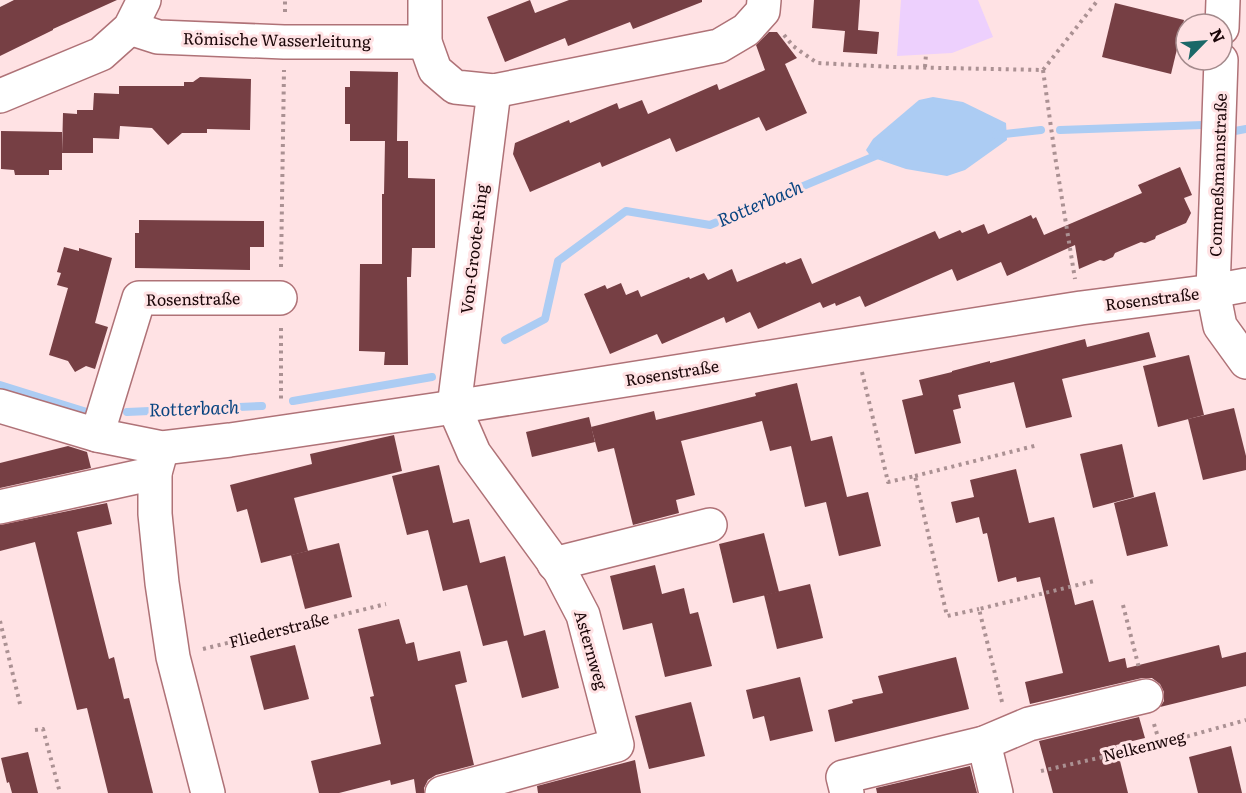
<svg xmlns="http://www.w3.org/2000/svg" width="1246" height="793" viewBox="0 0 1246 793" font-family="Literata,serif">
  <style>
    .green { fill: #edd0fd }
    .water { fill: #acccf3 }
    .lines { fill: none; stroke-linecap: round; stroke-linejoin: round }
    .stream { stroke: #acccf3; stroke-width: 8 }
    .building { fill: #763f44 }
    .minor-casing { stroke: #af7277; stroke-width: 36 }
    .path { stroke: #ab9193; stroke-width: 4; stroke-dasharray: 3 4.5; stroke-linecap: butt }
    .minor { stroke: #fff; stroke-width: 33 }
    .labels { text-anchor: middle; stroke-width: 6; stroke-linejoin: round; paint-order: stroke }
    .street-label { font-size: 16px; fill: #1b0608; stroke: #ffe2e4 }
    .water-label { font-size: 18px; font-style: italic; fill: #094480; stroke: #ffe2e4 }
  </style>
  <rect width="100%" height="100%" fill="#ffe2e4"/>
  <polygon class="green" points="901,0 978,0 993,37 952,53 897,56"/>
  <polygon class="water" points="933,97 963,102 1006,123 1007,140 965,170 947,176 906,169 871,157 866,150 873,139 919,100"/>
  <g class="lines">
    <g class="stream">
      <polyline points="1060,130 1203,125"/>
      <polyline points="1235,131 1246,129"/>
      <polyline points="996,135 1041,130"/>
      <polyline points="505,340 545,319 558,261 626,211 710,225 880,154"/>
      <polyline points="0,385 90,413"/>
      <polyline points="293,401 432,377"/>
      <polyline points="127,412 262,406"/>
    </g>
  </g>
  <g class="building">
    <polygon points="14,0 117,0 53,29 53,30 0,56 0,7"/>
    <polygon points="530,0 535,13 569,0 702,0 702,2 633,29 630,22 568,46 565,38 505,62 487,17"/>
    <polygon points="814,0 860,0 858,30 879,32 877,54 843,52 845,31 812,28"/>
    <polygon points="1115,3 1184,20 1171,74 1102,57"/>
    <polygon points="769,32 777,32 797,58 785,64 807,113 766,131 759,117 676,152 670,138 602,167 600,162 530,192 513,154 515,143 569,120 570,123 617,103 619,109 642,100 648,114 717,84 719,90 765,70 756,45"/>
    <polygon points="350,71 398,72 397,141 350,141 350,124 345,124 345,87 350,87"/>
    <polygon points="200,77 251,79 250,130 207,129 207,133 182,133 168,145 152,128 120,126 119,139 93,138 93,153 62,153 63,113 77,114 77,110 93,110 94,93 119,94 119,86 184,86 184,82 193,82"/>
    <polygon points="1,131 62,132 62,170 49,170 49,175 15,175 14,170 1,169"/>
    <polygon points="385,141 408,141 408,178 435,179 435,248 412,248 411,277 407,277 408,365 384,365 385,352 359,351 360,264 382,264 382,194 384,194"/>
    <polygon points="1180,167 1192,195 1184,198 1191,213 1186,223 1156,236 1155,239 1145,243 1141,242 1115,253 1113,257 1104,261 1100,260 1079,269 1075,245 1007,276 1001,262 957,281 952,269 865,307 860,296 836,306 835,303 823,308 818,298 820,302 758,329 750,312 726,323 724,317 662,344 657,334 610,354 584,294 605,285 607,289 621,283 626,295 638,290 641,297 689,277 690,279 704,273 708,280 732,269 737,282 785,262 786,264 801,258 812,284 935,231 939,239 960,230 962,233 984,224 988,234 1031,215 1033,219 1036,217 1044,235 1142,193 1138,185"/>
    <polygon points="139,220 264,221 264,247 250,247 250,270 135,268 135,233 139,233"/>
    <polygon points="64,247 79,251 79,248 112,258 95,323 108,327 95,369 86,366 75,372 68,361 49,355 68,288 57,285 61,273 57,272"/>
    <polygon points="1149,332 1156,357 1062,379 1072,417 1026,428 1014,382 958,395 961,408 953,410 961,443 915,454 902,400 923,395 919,380 952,372 952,371 990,361 990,363 1085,339 1087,347"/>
    <polygon points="1189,355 1204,415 1158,427 1143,366"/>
    <polygon points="797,383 811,441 832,436 847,497 868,492 881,546 839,556 826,502 805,507 791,446 770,451 762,421 681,441 695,495 676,500 679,513 633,525 614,448 598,452 591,427 654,411 656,420 756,396 755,393"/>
    <polygon points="1234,408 1246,456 1246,470 1203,480 1188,419"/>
    <polygon points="589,417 595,442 532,457 526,432"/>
    <polygon points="394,435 402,471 294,498 308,551 261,563 247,509 237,512 230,485 312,464 310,454"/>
    <polygon points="1122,444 1134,497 1093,508 1080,454"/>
    <polygon points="68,446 87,452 91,468 0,488 0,463"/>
    <polygon points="439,465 453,523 469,519 480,563 505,556 524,636 545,630 559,688 522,698 507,640 513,639 483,646 467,585 443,591 428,530 407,535 392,476"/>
    <polygon points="1016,469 1029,523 1054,517 1075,605 1093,600 1109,662 1125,658 1127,668 1219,645 1222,658 1246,652 1246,686 1160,707 1164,701 1164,692 1160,684 1152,678 1142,678 1030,704 1025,682 1063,673 1040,577 1017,582 1016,577 998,582 987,533 983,534 979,517 956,523 951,502 974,497 970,480"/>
    <polygon points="1155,492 1168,546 1127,556 1114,503"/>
    <polygon points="107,503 112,524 77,532 109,659 114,657 124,699 129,698 153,793 108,793 87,708 77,710 35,542 0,551 0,525"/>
    <polygon points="764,533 779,592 733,603 719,544"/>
    <polygon points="339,543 352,597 305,609 291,555"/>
    <polygon points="655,565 662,594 684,588 690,614 698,612 712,666 665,677 652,623 623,630 610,576"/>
    <polygon points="810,584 823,638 777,649 764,595"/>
    <polygon points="399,619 406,644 414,642 418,661 460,651 467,682 455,685 474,765 436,775 428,780 424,788 424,793 416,793 414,779 391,785 390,780 339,793 319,793 311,761 381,744 370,697 374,696 358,629"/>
    <polygon points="295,645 309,699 264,710 250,656"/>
    <polygon points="956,657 969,709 835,742 828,710 853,703 852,700 883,693 878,676"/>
    <polygon points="800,677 813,731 770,741 764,716 753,719 746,690"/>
    <polygon points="691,702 705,756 649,769 635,716"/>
    <polygon points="1139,717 1145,738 1116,745 1128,793 1053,793 1039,741"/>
    <polygon points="1231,746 1242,793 1198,793 1189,757"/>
    <polygon points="28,752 38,793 12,793 9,782 7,783 1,758"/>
    <polygon points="635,760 641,793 538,793 537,786"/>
    <polygon points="970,766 977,793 877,793 876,788"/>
  </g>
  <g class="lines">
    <defs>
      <g id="minor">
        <polyline points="425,0 425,42 435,70 455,87 494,91 719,46 746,30 763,11 764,0"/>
        <polyline points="130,28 158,37 284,42 425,42"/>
        <polyline points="1222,28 1223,0"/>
        <polyline points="1221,60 1213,291 1220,326 1246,362"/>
        <polyline points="0,96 101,54 130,28 144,0"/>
        <polyline points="0,406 97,435 162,448 230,440 454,407 1081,308 1213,291 1246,285"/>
        <polyline points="97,435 139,298 280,298"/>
        <polyline points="162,448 155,473 155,514 162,583 173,657 208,793"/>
        <polyline points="0,507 155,473"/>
        <polyline points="554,564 710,525"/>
        <polyline points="984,743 996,793"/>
        <polyline points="442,793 617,745 583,615 560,571 474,453 454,407 494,91"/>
        <polyline points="847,793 843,777 984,743 1029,724 1146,696"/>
      </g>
    </defs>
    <use href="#minor" class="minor-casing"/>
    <g class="path">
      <polyline points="285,12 285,0"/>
      <polyline points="784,35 793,46 817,63 894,67 1043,70 1098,0"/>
      <polyline points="925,67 926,54"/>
      <polyline points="1043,70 1055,156 1075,279"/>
      <polyline points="281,267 284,70"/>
      <polyline points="281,328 281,402"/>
      <polyline points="862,372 888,482 915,476 947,616 979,609"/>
      <polyline points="915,476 1038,445"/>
      <polyline points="1123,605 1139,668"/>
      <polyline points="0,621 20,704"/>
      <polyline points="203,649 386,604"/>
      <polyline points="1002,702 979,609 1094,581"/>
      <polyline points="1154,724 1160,744"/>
      <polyline points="35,730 43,729 60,793"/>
      <polyline points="1041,771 1160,744 1246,720"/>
    </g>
    <use href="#minor" class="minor"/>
  </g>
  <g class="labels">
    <g class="street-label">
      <text transform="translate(277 40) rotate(1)" y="6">Römische Wasserleitung</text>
      <text transform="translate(1218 175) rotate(-88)" y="6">Commeßmannstraße</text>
      <text transform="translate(474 249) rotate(-83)" y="6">Von-Groote-Ring</text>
      <text transform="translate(193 299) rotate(-1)" y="6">Rosenstraße</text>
      <text transform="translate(1152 299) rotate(-7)" y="6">Rosenstraße</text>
      <text transform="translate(672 373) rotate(-9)" y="6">Rosenstraße</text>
      <text transform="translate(279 630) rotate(-14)" y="6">Fliederstraße</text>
      <text transform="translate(591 650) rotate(74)" y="6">Asternweg</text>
      <text transform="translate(1144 746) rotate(-14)" y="6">Nelkenweg</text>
    </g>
    <g class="water-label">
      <text transform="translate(760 204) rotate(-23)" y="6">Rotterbach</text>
      <text transform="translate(194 409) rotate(-2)" y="6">Rotterbach</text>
    </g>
  </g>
  <g transform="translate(1204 42) rotate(65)"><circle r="28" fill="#ffe2e4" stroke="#a48a8c" stroke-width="1.5"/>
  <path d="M0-4.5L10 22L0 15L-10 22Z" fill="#1b6868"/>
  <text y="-9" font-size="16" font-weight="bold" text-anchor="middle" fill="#1b0608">N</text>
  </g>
</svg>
